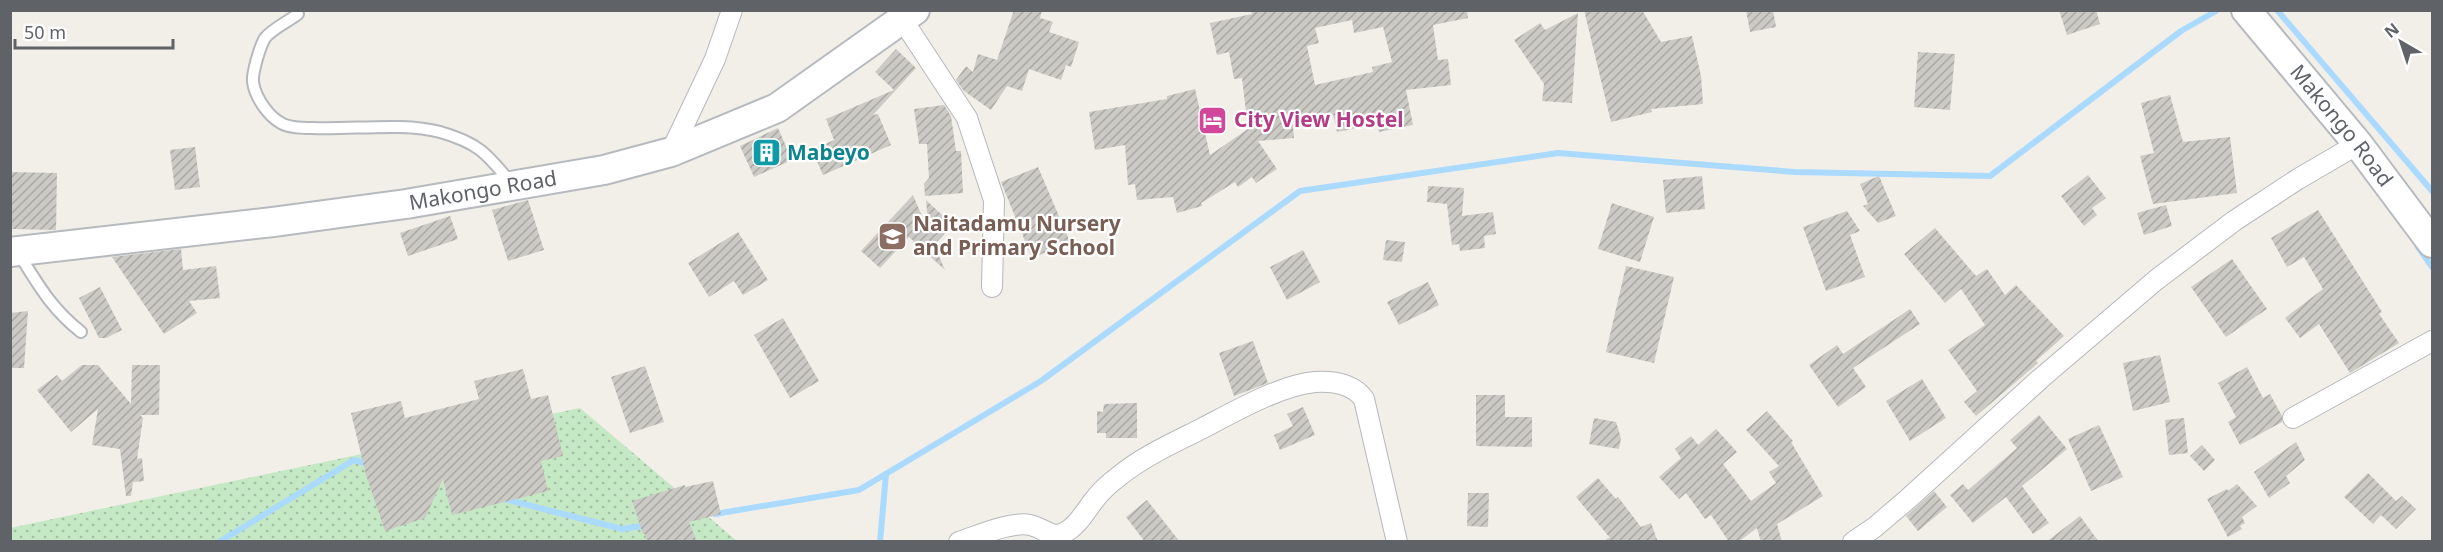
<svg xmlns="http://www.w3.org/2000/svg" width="2443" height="552" viewBox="0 0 2443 552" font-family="'Noto Sans',sans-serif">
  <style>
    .grass { fill: url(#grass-dots) }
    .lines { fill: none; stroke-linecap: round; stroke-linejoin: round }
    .stream { stroke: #aadaff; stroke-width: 6 }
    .building { fill: url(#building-hatch); fill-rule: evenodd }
    .lane-casing { stroke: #b5b8bc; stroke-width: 14 }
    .street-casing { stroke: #b5b8bc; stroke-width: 22 }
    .secondary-casing { stroke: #b6babf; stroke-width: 32 }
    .lane { stroke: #fff; stroke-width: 10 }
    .street { stroke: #fff; stroke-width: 20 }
    .secondary { stroke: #fff; stroke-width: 28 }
    .labels { text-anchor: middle; stroke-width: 4.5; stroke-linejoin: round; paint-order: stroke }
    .hotel-label { font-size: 21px; font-weight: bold; fill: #b23c85; stroke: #fff; text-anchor: start }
    .street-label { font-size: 21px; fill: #5f6368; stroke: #fff }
    .culture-label { font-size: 21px; font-weight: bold; fill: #0d838f; stroke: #fff; text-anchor: start }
    .education-label { font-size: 21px; font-weight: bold; fill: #785e54; stroke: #fff; text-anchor: start }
  </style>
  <defs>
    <pattern id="grass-dots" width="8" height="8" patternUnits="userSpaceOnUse" patternTransform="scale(1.5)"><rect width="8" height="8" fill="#c5e8c5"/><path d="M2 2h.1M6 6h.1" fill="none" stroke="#a3c0a4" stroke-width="1.8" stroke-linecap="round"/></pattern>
    <pattern id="building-hatch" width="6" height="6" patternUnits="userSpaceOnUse" patternTransform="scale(1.5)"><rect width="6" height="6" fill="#cccac5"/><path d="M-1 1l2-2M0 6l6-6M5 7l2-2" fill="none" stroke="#a9a8a4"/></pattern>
  </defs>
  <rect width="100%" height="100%" fill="#f1efe8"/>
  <polygon class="grass" points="580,408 737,541 11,542 10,528"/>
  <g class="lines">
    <g class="stream">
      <polyline points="2277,10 2432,191"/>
      <polyline points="2418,247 2432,267"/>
      <polyline points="504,499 622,529 648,525"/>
      <polyline points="715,514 859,490 1041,381 1300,191 1558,153 1795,172 1990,176 2181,31 2216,11"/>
      <polyline points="219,542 354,460 369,464"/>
      <polyline points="880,542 886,474"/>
    </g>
  </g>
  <g class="building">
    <polygon points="1014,10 1042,10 1040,18 1053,22 1049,32 1079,42 1071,67 1066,65 1061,80 1029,69 1022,91 1007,86 991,110 964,91 956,80 966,66 973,72 978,54 997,60"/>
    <path d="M1251,10H1467L1468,18L1433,25L1438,60L1448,59L1451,85L1406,90L1413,125L1379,132L1377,124L1337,132L1333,114H1292L1294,138L1258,141L1277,169L1256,183L1252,177L1238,187L1235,182L1201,203L1202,206L1177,213L1173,197L1137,200L1135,184L1128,185L1125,145L1095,150L1089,112L1167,99V96L1195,89L1210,155L1248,129L1242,78L1234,79L1229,52L1217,55L1210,23L1252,14ZM1352,20L1354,33L1383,27L1392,62L1372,67L1373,72L1315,85L1307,46L1319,43L1315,28Z"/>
    <polygon points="1584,10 1642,10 1661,42 1692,36 1701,76 1703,104 1651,109 1652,112 1611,122"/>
    <polygon points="1746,10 1773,10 1776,27 1750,32"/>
    <polygon points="2059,10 2096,10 2100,24 2067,35"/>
    <polygon points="1578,13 1572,103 1542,101 1544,84 1514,40 1540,23 1545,30"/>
    <polygon points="896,49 916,68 873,115 878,114 891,145 823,175 812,150 834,140 826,119 894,90 875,72"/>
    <polygon points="1918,52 1955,54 1950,110 1914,107"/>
    <polygon points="2170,95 2183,142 2230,137 2237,193 2153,204 2140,156 2154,153 2141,103"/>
    <polygon points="944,105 951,116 956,151 961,151 963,193 925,196 924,184 929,178 927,144 919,144 914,109"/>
    <polygon points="778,128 792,160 754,177 740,146"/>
    <polygon points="195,147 200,187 175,190 170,150"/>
    <polygon points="1038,167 1070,242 1032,258 1001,182"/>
    <polygon points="10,172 57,173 56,230 10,229"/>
    <polygon points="2088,175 2106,198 2092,208 2097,215 2084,226 2061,196"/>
    <polygon points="1702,176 1705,209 1666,213 1663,180"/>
    <polygon points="1879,176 1896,216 1878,223 1863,206 1868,204 1860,184"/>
    <polygon points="1428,186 1464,188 1462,216 1493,212 1496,234 1484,236 1485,248 1460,251 1459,244 1452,245 1447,204 1427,202"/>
    <polygon points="913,195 929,233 926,200 953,225 934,245 945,270 909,237 880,268 861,251"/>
    <polygon points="528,200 544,250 508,261 492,210"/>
    <polygon points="1612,203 1654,217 1640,262 1598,249"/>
    <polygon points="2166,205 2172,226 2144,235 2137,213"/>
    <polygon points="2318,210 2382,312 2379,314 2399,343 2350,373 2319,324 2300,338 2285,318 2323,289 2304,257 2287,267 2271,238"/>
    <polygon points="1847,211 1860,231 1850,235 1865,277 1826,291 1803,227"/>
    <polygon points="450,216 458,239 408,256 400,233"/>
    <polygon points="1935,228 1976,276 1987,269 2005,295 2016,285 2064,336 2036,361 2038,363 1976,416 1964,402 1977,391 1948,350 1985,325 1961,289 1945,303 1904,254"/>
    <polygon points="738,232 768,280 743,295 734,281 709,297 688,263"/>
    <polygon points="1386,240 1405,242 1402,262 1383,260"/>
    <polygon points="181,249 183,270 216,266 220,298 189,301 197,313 164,334 112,257"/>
    <polygon points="1303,250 1320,282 1287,300 1270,267"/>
    <polygon points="2232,259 2267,309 2226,337 2191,287"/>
    <polygon points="1626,266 1674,277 1654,363 1606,352"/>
    <polygon points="1428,282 1439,305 1399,325 1387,302"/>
    <polygon points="100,287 122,330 106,338 99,338 79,298"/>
    <polygon points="1910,309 1920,324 1853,368 1866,387 1838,407 1809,365 1837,345 1843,354"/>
    <polygon points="28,311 24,368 10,368 10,313"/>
    <polygon points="783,318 819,381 790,398 754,335"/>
    <polygon points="1253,341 1268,383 1234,396 1219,353"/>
    <polygon points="2160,355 2170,402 2133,411 2123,363"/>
    <polygon points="82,365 98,365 131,404 132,365 160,365 159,415 140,415 143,418 137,459 142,458 144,481 133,482 131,496 126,496 120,449 92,445 98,409 71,432 37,390 57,375 62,381"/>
    <polygon points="645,366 664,422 630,433 611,377"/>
    <polygon points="2247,367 2263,398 2270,394 2282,416 2282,422 2240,445 2228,422 2236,417 2218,383"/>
    <polygon points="523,369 531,399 548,395 563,456 541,461 548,491 452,515 443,479 425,518 385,531 366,475 351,413 401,401 405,418 479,399 474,381"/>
    <polygon points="1922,379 1946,418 1910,441 1886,401"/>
    <polygon points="1476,395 1505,395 1505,417 1532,417 1532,447 1476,446"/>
    <polygon points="1137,403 1137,438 1106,438 1106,433 1097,433 1097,411 1103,412 1104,404"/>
    <polygon points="1303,407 1315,435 1280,450 1274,435 1293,426 1287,414"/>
    <polygon points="1767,411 1793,441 1791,442 1823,496 1777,524 1782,542 1761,542 1757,528 1738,542 1729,542 1711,515 1705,519 1686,493 1679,499 1659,477 1681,458 1675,449 1691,436 1698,445 1716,429 1737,452 1723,464 1751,501 1776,483 1769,472 1779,466 1746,430"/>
    <polygon points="2039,415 2067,449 2022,486 2049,523 2033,534 2006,497 1973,523 1950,495 1963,484 1968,490 2017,448 2010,440"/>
    <polygon points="1594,418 1616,422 1621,438 1619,449 1589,444"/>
    <polygon points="2184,418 2188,453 2169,455 2165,420"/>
    <polygon points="2099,425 2123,477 2091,491 2068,439"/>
    <polygon points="2296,442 2305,460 2286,476 2290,483 2269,498 2254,472"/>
    <polygon points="2202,445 2215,460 2204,471 2190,456"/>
    <polygon points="2368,473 2396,501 2402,496 2416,509 2396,529 2381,515 2373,524 2344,497"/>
    <polygon points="1598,478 1616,499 1618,497 1641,527 1651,523 1658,542 1607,542 1606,539 1610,538 1576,497"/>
    <polygon points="713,481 721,514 689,522 697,542 647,542 645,534 643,534 632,501 685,485 685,487"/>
    <polygon points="2237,484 2257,506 2242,517 2245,523 2240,526 2242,529 2228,537 2207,499 2227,489 2228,491"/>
    <polygon points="1934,491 1947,507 1918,531 1906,516"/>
    <polygon points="1468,493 1489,493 1488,527 1467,526"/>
    <polygon points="1147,500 1180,542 1145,542 1126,517"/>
    <polygon points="2080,516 2099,542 2046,542"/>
  </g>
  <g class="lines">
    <defs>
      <g id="lane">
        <path d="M298,14C289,21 272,29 265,38C260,46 252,73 253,82C255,97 268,116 281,123C289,128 303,128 312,128C351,130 403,122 440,132C479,143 487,154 512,184"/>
        <path d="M19,254C39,286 51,308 81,332"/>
      </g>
      <g id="street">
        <polyline points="902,19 967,118 994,200 992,287"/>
        <polyline points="671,152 715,59 732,10"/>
        <polyline points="2293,418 2432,341"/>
        <path d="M959,542C977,536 1012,521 1030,525C1042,527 1051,539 1064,533C1078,526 1086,510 1095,499C1101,491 1110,483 1118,477C1142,457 1173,443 1201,429C1232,413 1280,385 1315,382C1333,381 1353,384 1364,399L1397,542"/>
        <polyline points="1853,542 1875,527 1909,498 2040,379 2156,280 2234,221 2298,179 2358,144"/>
      </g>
      <g id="secondary">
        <path id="s1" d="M2246,10L2358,144L2432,243"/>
        <path id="s2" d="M10,252L273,222L406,204L604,170L671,152L777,108L915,10"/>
      </g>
    </defs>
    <use href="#lane" class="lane-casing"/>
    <use href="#street" class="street-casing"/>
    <use href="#secondary" class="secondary-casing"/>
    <use href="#lane" class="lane"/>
    <use href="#street" class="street"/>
    <use href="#secondary" class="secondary"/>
  </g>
  <defs>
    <symbol id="hotel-square" viewBox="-11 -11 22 22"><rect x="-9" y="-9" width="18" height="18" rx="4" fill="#d1479c" stroke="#fff"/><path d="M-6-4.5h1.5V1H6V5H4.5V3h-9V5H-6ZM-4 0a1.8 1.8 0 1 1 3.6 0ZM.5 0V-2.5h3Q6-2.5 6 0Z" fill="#fff"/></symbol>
    <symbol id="building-square" viewBox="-11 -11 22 22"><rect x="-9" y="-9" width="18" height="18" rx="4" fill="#0f9aa8" stroke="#fff"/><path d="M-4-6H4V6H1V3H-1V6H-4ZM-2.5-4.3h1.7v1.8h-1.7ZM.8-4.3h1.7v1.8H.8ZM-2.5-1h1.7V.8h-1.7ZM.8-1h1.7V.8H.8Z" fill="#fff"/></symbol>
    <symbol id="school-square" viewBox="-11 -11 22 22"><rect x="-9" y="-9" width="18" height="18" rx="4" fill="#8d6e63" stroke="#fff"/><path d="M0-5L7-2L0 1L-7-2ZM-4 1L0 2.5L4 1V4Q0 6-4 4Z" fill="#fff"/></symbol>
  </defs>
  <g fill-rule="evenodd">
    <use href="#hotel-square" x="1196" y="104" width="33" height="33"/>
    <use href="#building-square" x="750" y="136" width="33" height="33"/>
    <use href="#school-square" x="876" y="220" width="33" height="33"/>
  </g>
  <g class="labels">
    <g class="hotel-label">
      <text x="1234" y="127">City View Hostel</text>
    </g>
    <g class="street-label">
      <text dy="7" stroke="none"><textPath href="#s1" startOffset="150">Makongo Road</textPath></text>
      <text dy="7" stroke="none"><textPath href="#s2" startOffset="477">Makongo Road</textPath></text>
    </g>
    <g class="culture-label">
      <text x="787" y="160">Mabeyo</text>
    </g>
    <g class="education-label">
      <text x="913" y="231">Naitadamu Nursery<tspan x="913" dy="24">and Primary School</tspan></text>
    </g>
  </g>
  <rect width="2443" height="552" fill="none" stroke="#5f6368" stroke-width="24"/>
  <g transform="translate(2401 42) rotate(321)" stroke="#ffffff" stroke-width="4.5" paint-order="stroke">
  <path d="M0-4.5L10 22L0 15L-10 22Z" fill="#5f6368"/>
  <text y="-9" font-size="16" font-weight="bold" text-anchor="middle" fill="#5f6368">N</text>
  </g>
  <path d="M15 39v9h158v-9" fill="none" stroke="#5f6368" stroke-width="3"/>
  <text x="24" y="39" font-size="18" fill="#5f6368" stroke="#ffffff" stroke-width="4.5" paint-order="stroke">50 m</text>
</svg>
